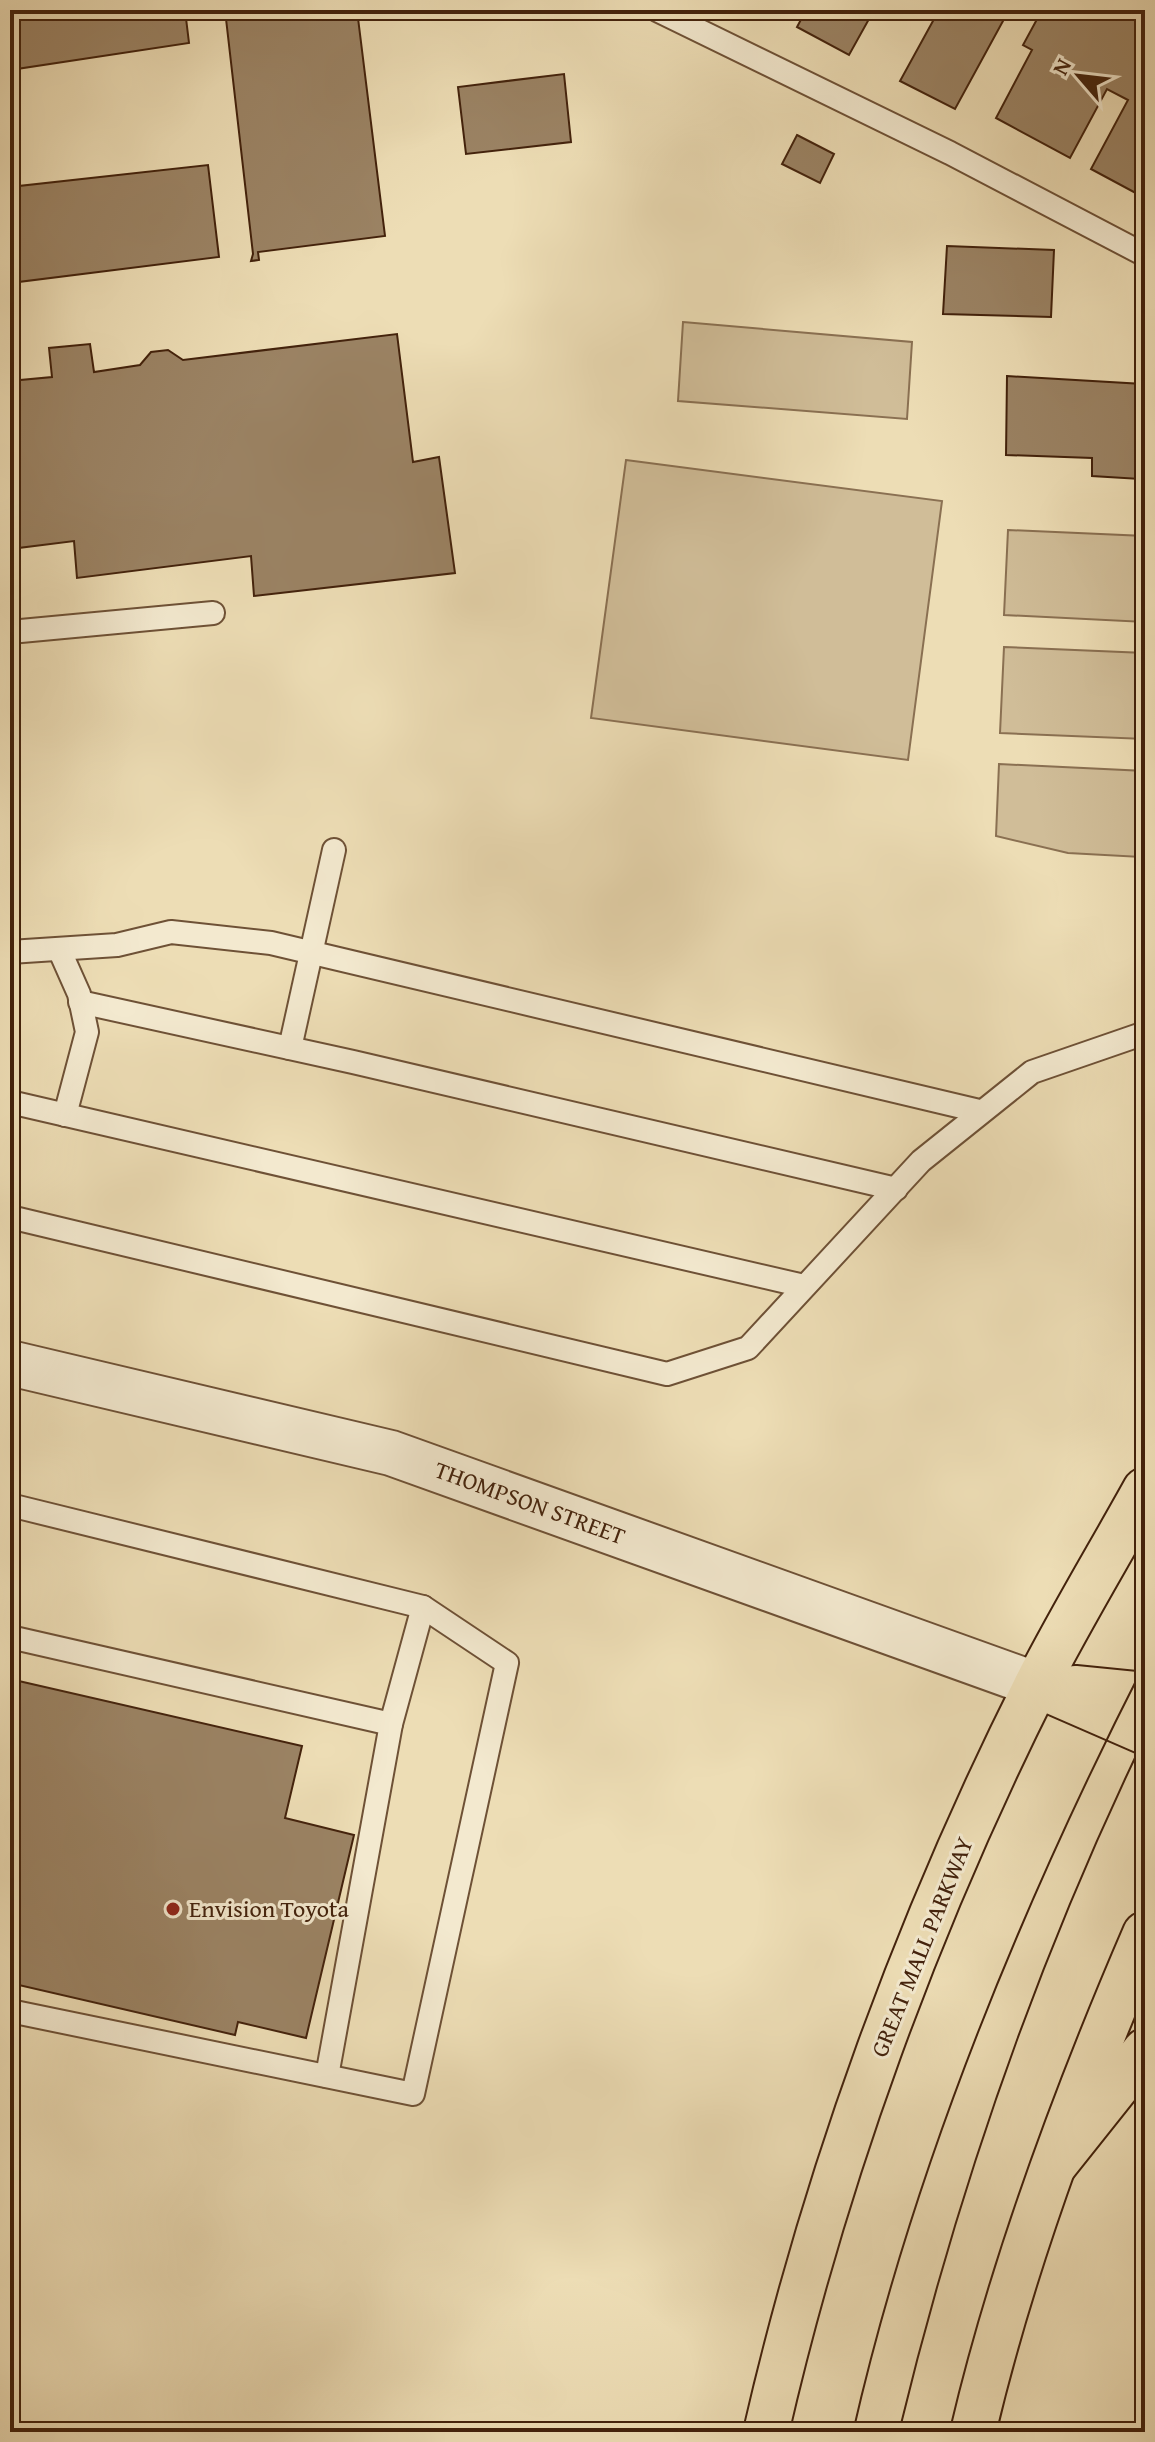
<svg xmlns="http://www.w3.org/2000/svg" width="1155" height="2442" viewBox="0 0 1155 2442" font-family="'Gentium Book Plus',serif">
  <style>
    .green { fill: #d0bd98; stroke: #8a7052; stroke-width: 2 }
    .building { fill: #9b8364; stroke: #43220c; stroke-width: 2 }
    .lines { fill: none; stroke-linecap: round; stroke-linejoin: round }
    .service-casing { stroke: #6e5136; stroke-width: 26 }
    .minor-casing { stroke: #6e5136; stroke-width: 48 }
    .primary-casing { stroke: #43220c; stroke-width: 48 }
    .motorway-casing { stroke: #43220c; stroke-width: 48 }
    .service { stroke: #f3e9cf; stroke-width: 22 }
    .minor { stroke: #f3e9cf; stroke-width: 44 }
    .primary { stroke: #edddb5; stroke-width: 44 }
    .motorway { stroke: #edddb5; stroke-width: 44 }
    .tram { stroke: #43220c; stroke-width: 2 }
    .poi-dot { fill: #8f2418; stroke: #f3e9cf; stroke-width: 3 }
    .labels { text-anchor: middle; stroke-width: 6; stroke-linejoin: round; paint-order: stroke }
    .street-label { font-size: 24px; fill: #43220c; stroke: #f3e9cf }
    .poi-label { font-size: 24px; fill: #43220c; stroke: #f3e9cf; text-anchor: start }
  </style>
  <rect width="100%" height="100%" fill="#edddb5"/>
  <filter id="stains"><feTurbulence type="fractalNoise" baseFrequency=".0025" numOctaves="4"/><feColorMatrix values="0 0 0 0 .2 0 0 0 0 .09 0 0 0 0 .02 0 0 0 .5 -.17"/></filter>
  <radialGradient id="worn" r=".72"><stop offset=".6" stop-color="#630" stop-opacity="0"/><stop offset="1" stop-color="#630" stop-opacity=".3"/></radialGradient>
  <g class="green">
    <polygon points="683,322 912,342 907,419 678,401"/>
    <polygon points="626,460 942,501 908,760 591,718"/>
    <polygon points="1008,530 1145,536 1145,622 1004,615"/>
    <polygon points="1004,647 1145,653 1145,739 1000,733"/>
    <polygon points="999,764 1145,771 1141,857 1068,853 996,836"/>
  </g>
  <g class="building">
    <polygon points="10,10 185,10 189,43 10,70"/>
    <polygon points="225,10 357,10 385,236 258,252 259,260 251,261 253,254"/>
    <polygon points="806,10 874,10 849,55 797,27"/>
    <polygon points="939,10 1009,10 955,109 900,81"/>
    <polygon points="1042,10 1145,10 1137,31 1145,36 1145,198 1091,169 1128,100 1107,89 1070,158 996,118 1032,50 1023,45"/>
    <polygon points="564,74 571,142 466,154 458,87"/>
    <polygon points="797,135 834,154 820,183 782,164"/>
    <polygon points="208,165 219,257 10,283 10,187"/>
    <polygon points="947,246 1054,250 1051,317 943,314"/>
    <polygon points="397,334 413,462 439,457 455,573 254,596 251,556 77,578 74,541 10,549 10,381 52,377 49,348 90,344 94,372 140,365 151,352 168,350 183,360"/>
    <polygon points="1007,376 1143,384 1140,479 1092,476 1092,458 1006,455"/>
    <polygon points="10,1679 302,1746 285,1818 354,1835 306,2038 238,2022 235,2035 10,1983"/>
  </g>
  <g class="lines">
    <defs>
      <g id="service">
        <polyline points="657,10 950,153 1145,255"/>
        <polyline points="10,632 213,613"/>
        <polyline points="59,949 79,994 87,1032 65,1115"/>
        <polyline points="10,952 117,945 171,932 271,943 979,1111"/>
        <polyline points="80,1002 353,1062 896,1189"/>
        <polyline points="290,1048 334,850"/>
        <polyline points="10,1102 804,1286"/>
        <polyline points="10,1217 667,1374 748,1348 921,1161 1032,1072 1145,1033"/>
        <polyline points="10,1505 423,1607 507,1663 413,2094 10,2011"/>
        <polyline points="10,1637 391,1724 327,2076"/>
        <polyline points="391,1724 423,1607"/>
      </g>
      <polyline id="minor" points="10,1363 391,1453 1037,1685"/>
      <g id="primary">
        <polyline points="1037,1685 1145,1732"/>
        <polyline points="1075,1688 1145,1695"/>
        <path d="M766,2432C825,2175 918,1921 1036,1686C1070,1619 1109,1555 1145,1490"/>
        <path d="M973,2432C1013,2262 1076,2094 1145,1934"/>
      </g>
      <polyline id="motorway" points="1055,2164 1145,2051"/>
    </defs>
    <use href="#service" class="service-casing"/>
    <use href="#minor" class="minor-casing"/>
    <use href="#primary" class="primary-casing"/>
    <use href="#motorway" class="motorway-casing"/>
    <use href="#service" class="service"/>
    <use href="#minor" class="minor"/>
    <use href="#primary" class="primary"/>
    <use href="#motorway" class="motorway"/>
    <g class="tram">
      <path d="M853,2432C914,2165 1021,1906 1145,1663"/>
      <path d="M899,2432C957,2192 1037,1960 1145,1737"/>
    </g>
  </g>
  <circle class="poi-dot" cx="173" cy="1909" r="8"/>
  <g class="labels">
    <g class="street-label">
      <text transform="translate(530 1503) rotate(20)" y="8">THOMPSON STREET</text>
      <text transform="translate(922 1947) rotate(-68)" y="8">GREAT MALL PARKWAY</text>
    </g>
    <g class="poi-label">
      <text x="189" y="1917">Envision Toyota</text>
    </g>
  </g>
  <rect width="1155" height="2442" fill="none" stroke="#edddb5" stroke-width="40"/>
  <rect x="12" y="12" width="1131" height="2418" fill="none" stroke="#43220c" stroke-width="4"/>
  <rect x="20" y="20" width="1115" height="2402" fill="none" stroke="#43220c" stroke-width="2"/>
  <g transform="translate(1079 76) rotate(298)" stroke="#f3e9cf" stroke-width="6" paint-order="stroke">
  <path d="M0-6L14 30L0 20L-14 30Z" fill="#43220c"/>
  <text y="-12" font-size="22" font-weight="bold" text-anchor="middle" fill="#43220c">N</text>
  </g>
  <rect width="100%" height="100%" filter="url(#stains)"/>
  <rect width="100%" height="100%" fill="url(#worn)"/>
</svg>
